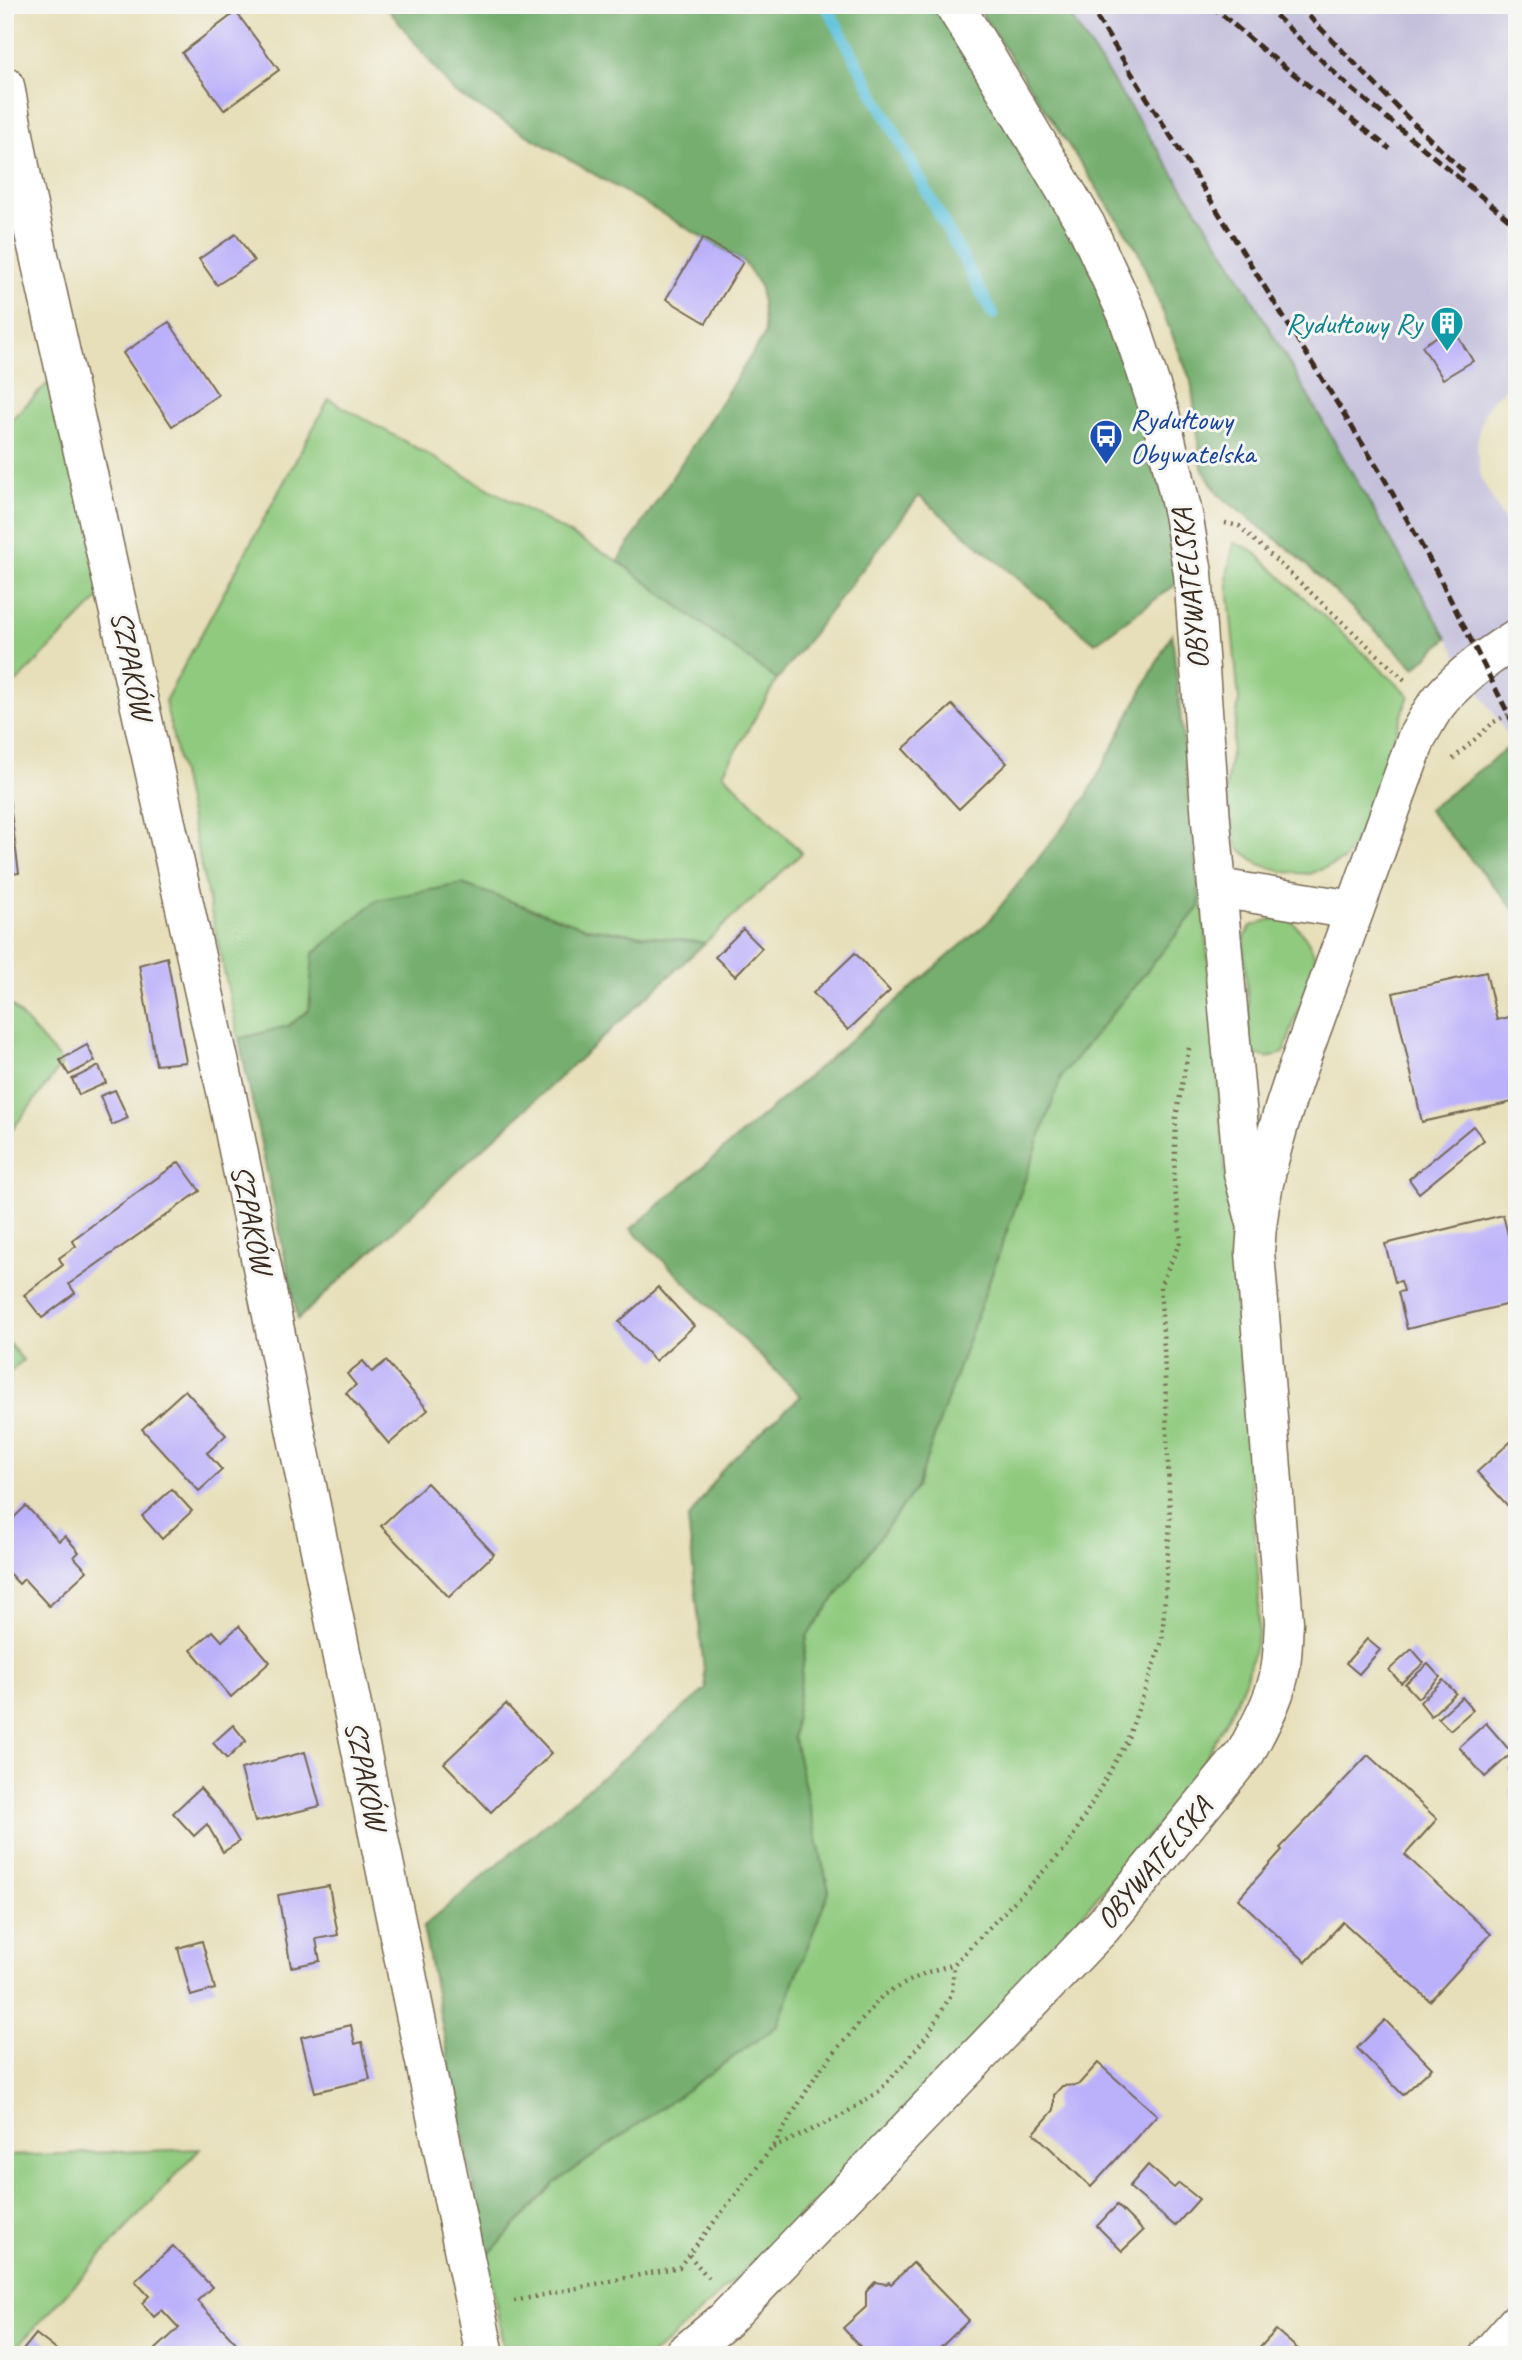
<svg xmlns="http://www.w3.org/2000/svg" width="1522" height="2360" viewBox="0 0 1522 2360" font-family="Caveat,sans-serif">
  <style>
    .industrial { fill: #c4c0db }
    .green { fill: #90ca7f; stroke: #667a4e; stroke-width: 2 }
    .forest { fill: #74ae6e; stroke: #586c46; stroke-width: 2 }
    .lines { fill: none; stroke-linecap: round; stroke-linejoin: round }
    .stream { stroke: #5ec2db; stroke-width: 12 }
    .building { fill: #bbb0fa }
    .street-casing { stroke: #776954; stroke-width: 41 }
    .secondary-casing { stroke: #776954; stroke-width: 41 }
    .path { stroke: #776954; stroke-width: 4.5; stroke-dasharray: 2 5; stroke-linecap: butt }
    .street { stroke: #fff; stroke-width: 38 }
    .secondary { stroke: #fff; stroke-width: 38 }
    .rail { stroke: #3b2a1e; stroke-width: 5; stroke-dasharray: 10 5; stroke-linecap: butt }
    .path-bridge { stroke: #776954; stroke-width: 4.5; stroke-dasharray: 2 5; stroke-linecap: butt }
    .labels { text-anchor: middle; stroke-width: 6; stroke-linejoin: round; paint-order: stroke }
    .culture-label { font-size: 30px; fill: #0d838f; stroke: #f6f6f2; text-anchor: end }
    .transit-label { font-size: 30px; fill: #164399; stroke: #f6f6f2; text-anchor: start }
    .street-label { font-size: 30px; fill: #3b2a1e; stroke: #f6f6f2 }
  </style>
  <rect width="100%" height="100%" fill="#f6f6f2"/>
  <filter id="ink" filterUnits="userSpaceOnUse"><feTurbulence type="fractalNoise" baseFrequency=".0143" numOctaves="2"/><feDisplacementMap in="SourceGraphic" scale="14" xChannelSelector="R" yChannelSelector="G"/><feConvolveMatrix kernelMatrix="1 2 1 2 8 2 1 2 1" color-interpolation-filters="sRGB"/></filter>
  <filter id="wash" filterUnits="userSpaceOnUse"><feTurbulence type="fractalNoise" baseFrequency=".00686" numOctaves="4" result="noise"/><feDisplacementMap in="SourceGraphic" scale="28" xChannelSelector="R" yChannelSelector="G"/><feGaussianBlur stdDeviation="1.57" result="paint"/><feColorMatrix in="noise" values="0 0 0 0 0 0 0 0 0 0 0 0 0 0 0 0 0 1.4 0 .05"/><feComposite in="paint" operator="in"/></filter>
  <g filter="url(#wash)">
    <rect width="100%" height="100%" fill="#e7dfb9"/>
    <polygon class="industrial" points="1063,5 1517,5 1517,379 1492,399 1484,413 1478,434 1477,452 1481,478 1517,544 1517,756 1513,744 1468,674 1230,260"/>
    <g class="green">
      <polygon points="64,367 114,583 5,694 5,426"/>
      <polygon points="329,399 618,561 777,680 723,773 802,853 705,943 586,928 462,884 313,953 310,1010 288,1026 239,1039 165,701"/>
      <polygon points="1234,543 1251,549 1409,695 1360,832 1344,860 1310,874 1285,872 1259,864 1238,848 1225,793 1239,701 1227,575"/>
      <polygon points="1202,884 1259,1587 1258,1634 1247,1676 1233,1708 1190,1786 965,2054 775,2241 668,2342 650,2355 505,2355 487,2256 555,2183 777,2026 829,1891 793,1736 807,1636 916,1488 1062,1075"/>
      <path d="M1271,919L1292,921L1307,939L1316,958L1284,1052C1270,1060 1263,1059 1249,1050V1013L1243,941L1251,926Z"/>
      <polygon points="5,998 63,1063 5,1139"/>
      <polygon points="5,1339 23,1360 5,1377"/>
      <polygon points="200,2149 15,2349 5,2341 5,2156"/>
    </g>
    <g class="forest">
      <polygon points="385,5 954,5 1086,225 1193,572 1095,643 919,496 777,680 618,561 765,334 760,286 743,261 455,93"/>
      <polygon points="976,5 1063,5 1230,260 1447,638 1415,668 1295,554 1219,495 1202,468 1191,381 1137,249"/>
      <polygon points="1172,633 1200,906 1062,1075 916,1488 807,1636 793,1736 829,1891 777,2026 555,2183 487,2256 423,1927 706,1689 688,1520 721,1471 753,1439 801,1396 631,1229 988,922 1086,798"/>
      <polygon points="1513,744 1517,756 1517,913 1428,810"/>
      <polygon points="462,884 586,928 705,943 298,1319 239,1039 288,1026 309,1010 313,954 377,900"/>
    </g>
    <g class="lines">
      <polyline class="stream" points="826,5 993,314"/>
    </g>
    <g id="blocks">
      <g class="building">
        <polygon points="236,12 279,70 224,110 182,53"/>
        <polygon points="236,234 254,261 217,285 199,259"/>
        <polygon points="703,238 743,262 706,323 666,299"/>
        <polygon points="169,322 218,395 172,426 123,353"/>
        <polygon points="1452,327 1473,361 1443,379 1422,346"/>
        <polygon points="952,705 1007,763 959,809 903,749"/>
        <polygon points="8,790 19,873 5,875 5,791"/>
        <polygon points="743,929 762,948 735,976 715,957"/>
        <polygon points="855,953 890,991 848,1030 813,993"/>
        <polygon points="167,957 186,1062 156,1065 139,965"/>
        <polygon points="1486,972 1497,1020 1517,1015 1517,1101 1422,1122 1393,993"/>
        <polygon points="87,1045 95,1061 69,1075 60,1060"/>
        <polygon points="99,1066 106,1083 79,1095 72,1079"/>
        <polygon points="115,1090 128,1118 112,1125 100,1096"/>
        <polygon points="1473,1126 1484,1140 1419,1193 1409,1179"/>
        <polygon points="179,1162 200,1191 69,1284 75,1293 42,1318 24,1295 63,1265 59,1258 76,1246 72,1240"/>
        <polygon points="1503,1215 1517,1270 1517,1302 1407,1329 1398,1292 1404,1291 1401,1281 1395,1282 1385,1244"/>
        <polygon points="658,1287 694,1326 655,1361 619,1322"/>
        <polygon points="363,1361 372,1372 386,1361 428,1410 389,1444 346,1393 356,1385 347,1374"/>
        <polygon points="185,1390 226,1435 207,1453 222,1470 199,1491 142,1429"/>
        <polygon points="1517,1436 1517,1516 1477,1472"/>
        <polygon points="427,1483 494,1554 449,1597 381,1526"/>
        <polygon points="172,1489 192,1511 162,1539 142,1516"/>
        <polygon points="26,1506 59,1541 65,1536 79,1552 74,1557 87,1571 49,1606 24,1579 19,1584 5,1569 5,1526"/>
        <polygon points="239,1626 270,1662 231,1697 191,1650 213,1631 222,1641"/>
        <polygon points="1367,1639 1380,1650 1359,1674 1346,1663"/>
        <polygon points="1412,1649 1424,1663 1401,1683 1389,1670"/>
        <polygon points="1428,1664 1440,1677 1418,1698 1405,1684"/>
        <polygon points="1443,1680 1456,1693 1431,1716 1420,1702"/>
        <polygon points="1462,1697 1473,1710 1450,1730 1438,1718"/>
        <polygon points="506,1704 552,1753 491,1812 444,1763"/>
        <polygon points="1486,1723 1512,1753 1485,1777 1459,1747"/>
        <polygon points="233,1725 246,1741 227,1759 213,1743"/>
        <polygon points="305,1752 320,1806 255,1822 241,1769"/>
        <polygon points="1368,1755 1437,1819 1405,1855 1491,1934 1430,2001 1343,1922 1306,1962 1238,1899 1282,1850 1280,1848"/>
        <polygon points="1517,1767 1517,1785 1514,1786 1509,1769"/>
        <polygon points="1517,1787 1517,1805 1514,1806 1510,1789"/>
        <polygon points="200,1788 221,1812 239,1842 223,1852 207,1824 194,1836 173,1813"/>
        <polygon points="329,1886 338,1935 316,1939 320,1961 291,1967 278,1895"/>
        <polygon points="202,1941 215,1989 191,1996 178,1948"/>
        <polygon points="1385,2020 1432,2068 1403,2095 1357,2048"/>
        <polygon points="351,2025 355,2044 362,2042 370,2079 315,2092 301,2037"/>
        <polygon points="1098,2063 1157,2115 1091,2187 1034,2133 1054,2110 1054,2095 1062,2086 1078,2085"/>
        <polygon points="1148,2165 1174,2188 1179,2183 1199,2199 1175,2226 1129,2187"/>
        <polygon points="1117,2205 1143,2231 1122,2251 1097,2226"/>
        <polygon points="173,2246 212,2287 197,2301 240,2347 231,2355 161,2355 156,2349 179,2328 162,2310 154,2317 142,2303 149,2296 135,2281"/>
        <polygon points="913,2263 969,2320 933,2355 864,2355 866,2353 843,2328 866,2307 866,2292 875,2282 886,2284 889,2282 891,2284"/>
        <polygon points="1276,2330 1300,2351 1297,2355 1259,2355 1256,2352"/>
        <polygon points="36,2334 59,2352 57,2355 19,2355"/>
      </g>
    </g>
  </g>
  <g filter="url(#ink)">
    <use href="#blocks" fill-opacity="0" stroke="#776954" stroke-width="2"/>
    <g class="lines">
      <defs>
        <g id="street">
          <polyline points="954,5 982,50 1086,225 1127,314 1160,413 1183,514 1193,573 1211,821 1243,1173 1256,1223"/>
          <polyline points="5,86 24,188 226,1091 485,2355"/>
          <polyline points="1218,888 1353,910"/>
          <polyline points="1489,2355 1517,2323"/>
        </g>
        <path id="secondary" d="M683,2355L725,2320L1103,1926L1246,1752C1260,1725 1277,1696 1281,1665C1283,1651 1283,1636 1284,1622L1255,1252C1258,1188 1277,1127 1298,1067L1417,737C1423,727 1428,717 1434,708C1454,680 1488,656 1517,638"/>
      </defs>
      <use href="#street" class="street-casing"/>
      <use href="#secondary" class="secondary-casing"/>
      <g class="path">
        <polyline points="1225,523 1239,526 1407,682"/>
        <polyline points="1453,759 1494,722"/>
        <polyline points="773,2148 841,2116 878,2092 907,2061 930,2031 952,1993 954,1964"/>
        <polyline points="689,2255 711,2281"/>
        <polyline points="514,2301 679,2267 772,2148 818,2072 883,1995 925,1973 954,1964 1067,1847 1127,1741 1162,1641 1170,1520 1164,1347 1160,1286 1181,1240 1174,1181 1176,1117 1189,1048"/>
      </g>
      <use href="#street" class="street"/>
      <use href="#secondary" class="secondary"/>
      <g class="rail">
        <polyline points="1089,5 1385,480 1437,573 1517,731"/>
        <polyline points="1211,5 1263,50 1390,149"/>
        <polyline points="1265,5 1346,84 1517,226"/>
        <polyline points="1298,5 1402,112 1464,172"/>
      </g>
      <polyline class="path-bridge" points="1494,722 1517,710"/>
    </g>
  </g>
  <defs>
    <symbol id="building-pin" viewBox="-11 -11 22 30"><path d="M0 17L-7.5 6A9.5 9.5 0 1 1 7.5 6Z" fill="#0f9aa8" stroke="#f6f6f2"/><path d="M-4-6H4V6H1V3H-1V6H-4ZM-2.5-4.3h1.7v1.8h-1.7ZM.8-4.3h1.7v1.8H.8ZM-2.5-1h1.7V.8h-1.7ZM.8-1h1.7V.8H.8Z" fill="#fff"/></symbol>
    <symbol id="bus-pin" viewBox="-11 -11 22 30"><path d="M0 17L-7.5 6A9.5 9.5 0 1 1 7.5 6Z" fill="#1a4fb4" stroke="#f6f6f2"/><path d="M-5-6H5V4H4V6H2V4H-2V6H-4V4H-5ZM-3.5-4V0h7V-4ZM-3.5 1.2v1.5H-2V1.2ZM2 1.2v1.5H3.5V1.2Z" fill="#fff"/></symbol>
  </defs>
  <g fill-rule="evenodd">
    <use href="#building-pin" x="1428" y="304" width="38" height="52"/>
    <use href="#bus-pin" x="1087" y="417" width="38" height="52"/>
  </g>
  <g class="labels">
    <g class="culture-label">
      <text x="1422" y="333">Rydułtowy Ry</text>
    </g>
    <g class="transit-label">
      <text x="1130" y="429">Rydułtowy<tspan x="1130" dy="34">Obywatelska</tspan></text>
    </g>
    <g class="street-label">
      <text transform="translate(1190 589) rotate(-96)" y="10">OBYWATELSKA</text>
      <text transform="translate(132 665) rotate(78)" y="10">SZPAKÓW</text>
      <text transform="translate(252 1219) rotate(78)" y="10">SZPAKÓW</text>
      <text transform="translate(366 1775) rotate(78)" y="10">SZPAKÓW</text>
      <text transform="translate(1154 1863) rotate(-50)" y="10">OBYWATELSKA</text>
    </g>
  </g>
  <rect width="1522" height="2360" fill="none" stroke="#f6f6f2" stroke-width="28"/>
</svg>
